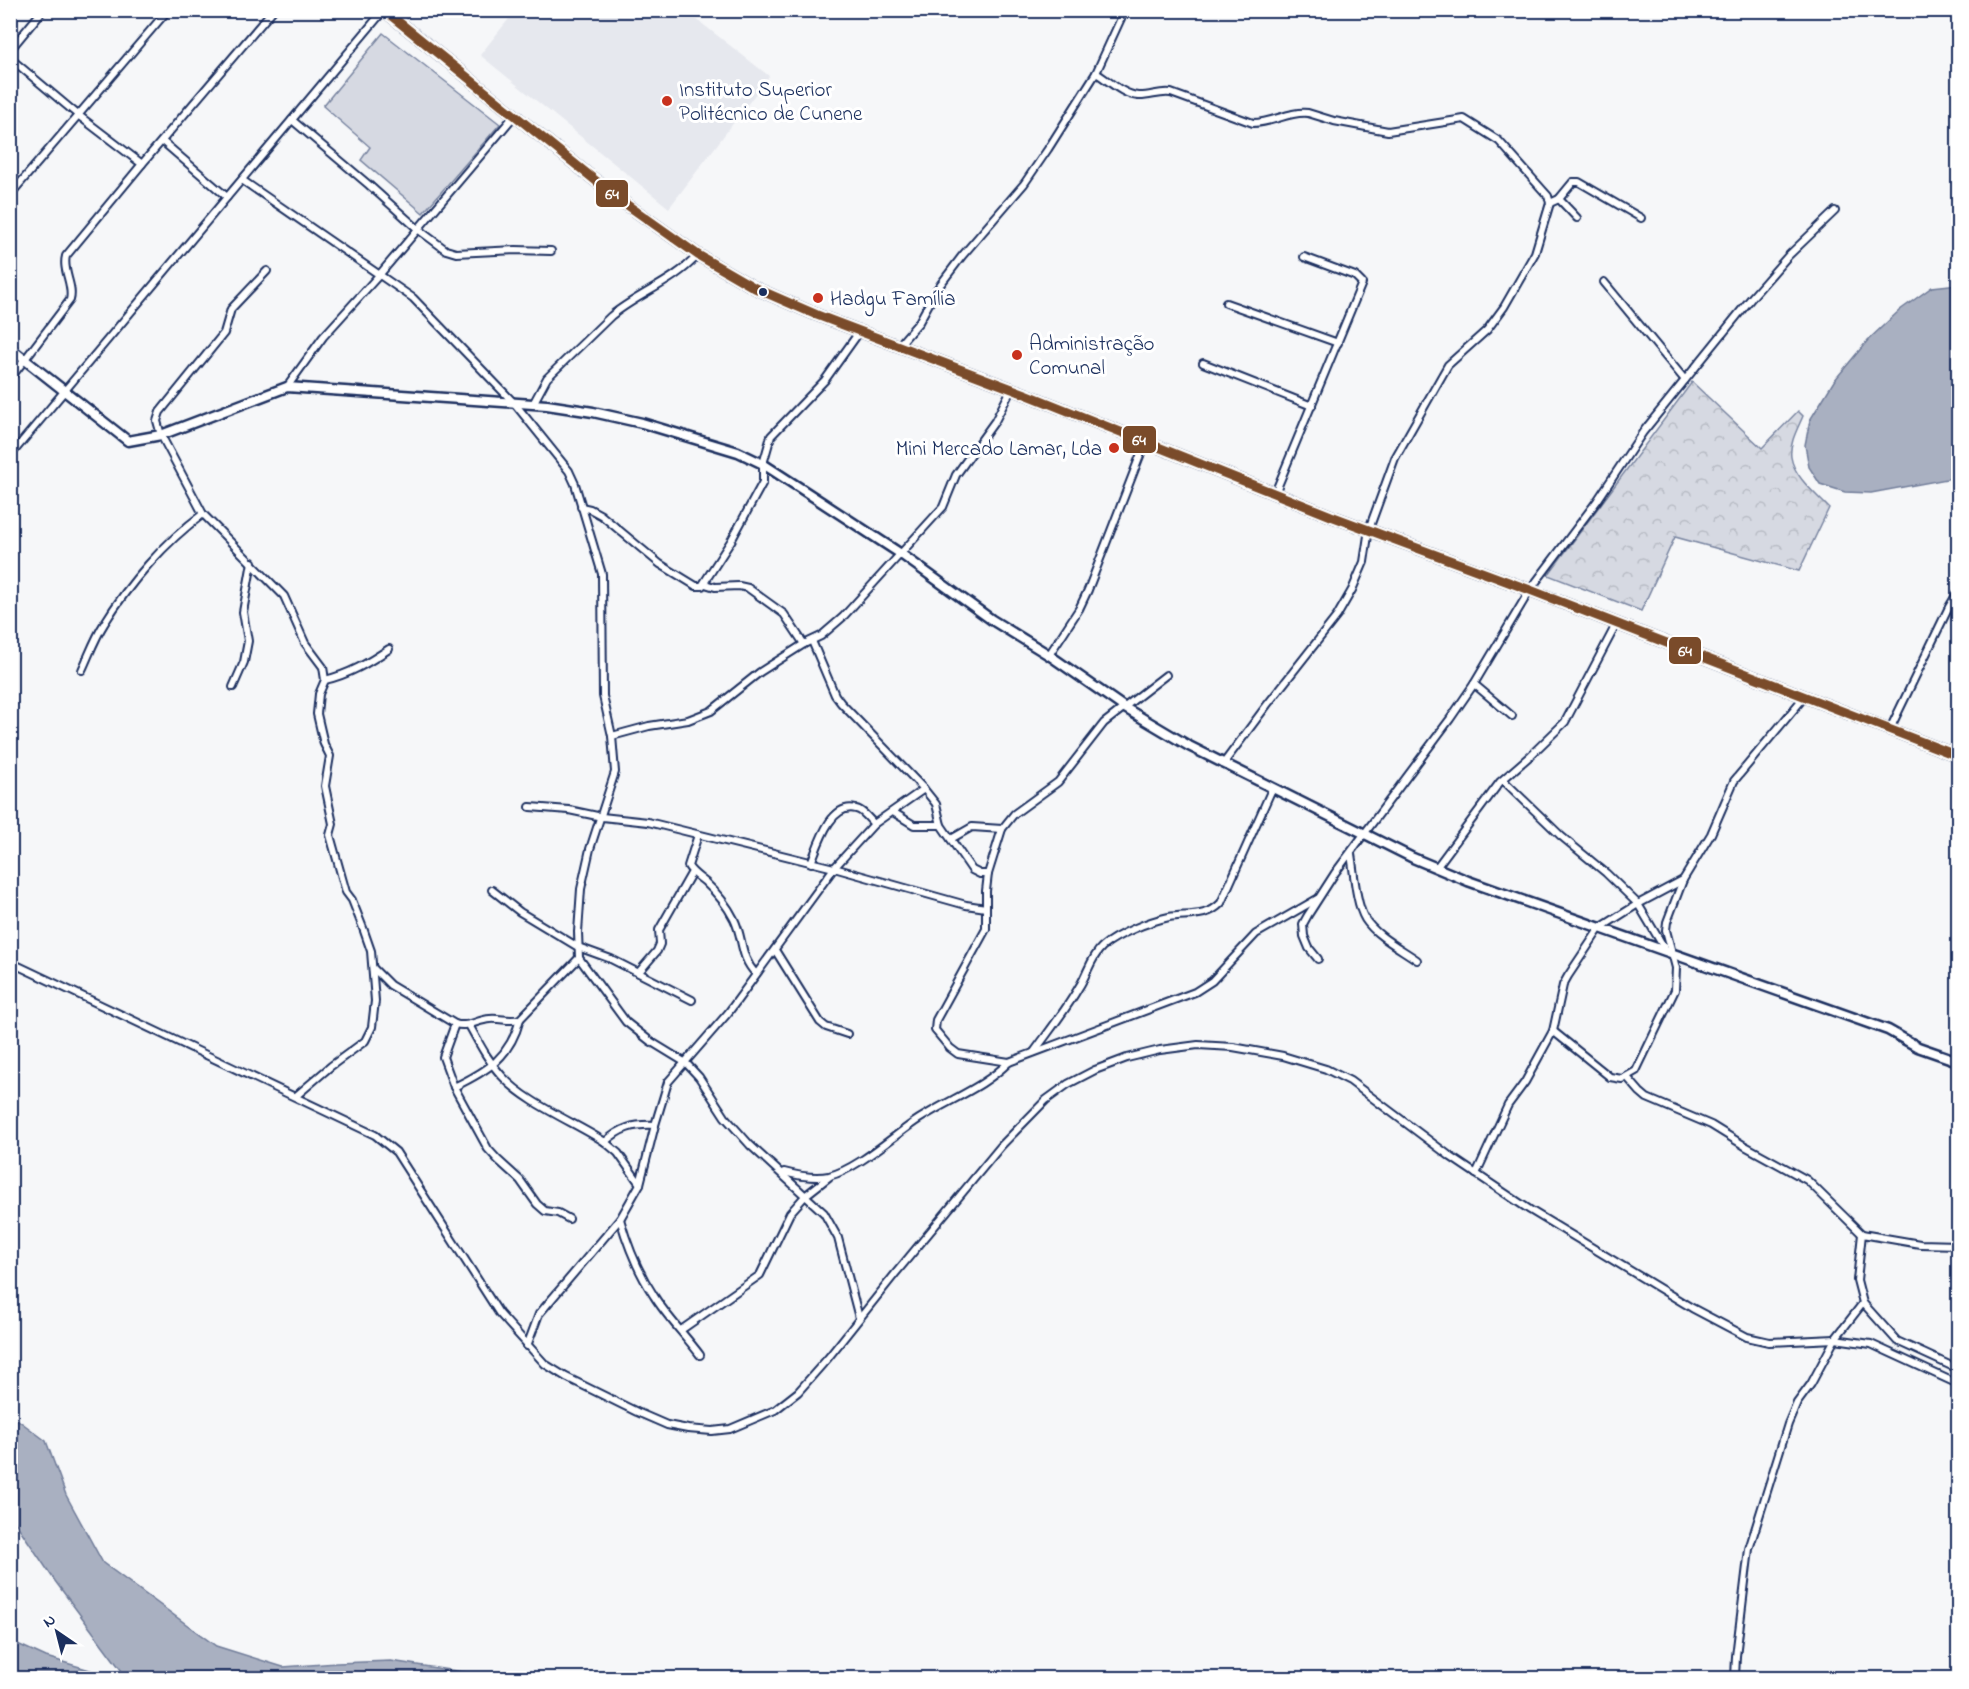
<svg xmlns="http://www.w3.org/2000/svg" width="1969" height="1689" viewBox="0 0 1969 1689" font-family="'Indie Flower',sans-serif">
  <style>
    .built { fill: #e6e8ee }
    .forest { fill: url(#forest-crowns); stroke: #7884a0; stroke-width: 1.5 }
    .pitch { fill: #d6d9e2; stroke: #7884a0; stroke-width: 1.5 }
    .water { fill: #a9b0c1; stroke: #707c99; stroke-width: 1.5 }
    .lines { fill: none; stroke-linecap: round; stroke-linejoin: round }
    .street-casing { stroke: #1b2f5e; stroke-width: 10 }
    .secondary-casing { stroke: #1b2f5e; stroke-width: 13 }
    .primary-casing { stroke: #1b2f5e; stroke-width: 14 }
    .street { stroke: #fff; stroke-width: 6 }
    .secondary { stroke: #fff; stroke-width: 8 }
    .primary { stroke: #fff; stroke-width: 9 }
    .bus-1-casing { stroke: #fff; stroke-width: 14 }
    .bus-1 { stroke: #7a4b2a; stroke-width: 9 }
    .poi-dot { fill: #c8321e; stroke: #fff; stroke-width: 2 }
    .bus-dot { fill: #1b2f5e; stroke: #fff; stroke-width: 2 }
    .labels { text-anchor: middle; stroke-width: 6; stroke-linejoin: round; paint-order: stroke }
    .poi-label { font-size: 21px; fill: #1b2f5e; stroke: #fff; text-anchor: start }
    .line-badge { stroke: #fff; stroke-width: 2 }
    .badge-label { font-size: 16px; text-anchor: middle; font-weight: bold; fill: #fff }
  </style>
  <defs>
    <pattern id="forest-crowns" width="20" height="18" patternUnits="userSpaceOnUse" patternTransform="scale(1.5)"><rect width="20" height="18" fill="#d6d9e2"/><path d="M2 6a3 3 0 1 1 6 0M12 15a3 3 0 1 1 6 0" fill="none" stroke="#b7bbc4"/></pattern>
  </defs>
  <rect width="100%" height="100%" fill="#f6f7f9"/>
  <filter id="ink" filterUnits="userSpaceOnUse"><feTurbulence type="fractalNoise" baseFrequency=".0167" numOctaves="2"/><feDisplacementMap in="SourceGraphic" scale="12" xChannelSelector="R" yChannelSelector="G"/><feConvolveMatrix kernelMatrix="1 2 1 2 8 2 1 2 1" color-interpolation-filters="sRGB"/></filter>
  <g filter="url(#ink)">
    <polygon class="built" points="516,10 686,11 769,76 669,208 480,55"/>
    <path class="forest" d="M1692,382L1762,448L1798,411L1803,416C1798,428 1789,443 1791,457C1794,477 1816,494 1829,508L1799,571L1675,537L1641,611L1548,575Z"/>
    <polygon class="pitch" points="383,33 500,124 423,213 361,160 370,147 323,106"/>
    <g class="water">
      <polygon points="1958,284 1958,477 1871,493 1845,492 1820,484 1809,467 1805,445 1810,420 1834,381 1868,340 1900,310 1932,287"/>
      <polygon points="10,1414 46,1441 66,1495 103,1563 216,1646 283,1667 337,1663 391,1661 475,1674 479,1678 127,1678 55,1581 11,1516"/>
      <polygon points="11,1641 46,1657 117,1678 11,1678"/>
    </g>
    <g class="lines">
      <defs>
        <g id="street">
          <polyline points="398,22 407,10"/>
          <polyline points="10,50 43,10"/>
          <polyline points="10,58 78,115 142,164"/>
          <path d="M1096,73C1108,80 1123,95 1138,96C1149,97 1160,91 1171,93L1253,123C1273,123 1288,111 1308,113L1334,121L1388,131L1464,119L1499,141L1548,196L1550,203L1535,253L1504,307L1487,330L1448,365L1395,458L1369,529L1364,562L1352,590L1337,616L1267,705L1223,764"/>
          <polyline points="292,120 369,185 419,230 446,250 456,253 516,250 551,251"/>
          <polyline points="162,141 227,197"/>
          <polyline points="242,180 413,298 515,404 569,471 575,484 602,574 603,696 612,736 615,772 590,849 581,889 578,932 579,958 626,1022 650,1041 686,1063 699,1077 725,1117 750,1145 824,1213 838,1238 859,1318"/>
          <polyline points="10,195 168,10"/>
          <polyline points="1559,199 1577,218"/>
          <polyline points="1550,203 1559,199 1573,182 1579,182 1641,218"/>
          <polyline points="267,271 231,309 224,333 160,412 157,421 161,435 203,514 284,596 305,643 323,667 325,680 319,694 317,714 324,744 330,756 325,786 333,824 330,835 346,892 352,900 363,928 371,951 375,1001 372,1027 365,1041 331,1066 296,1096"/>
          <polyline points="1604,282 1685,380"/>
          <polyline points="1226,303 1338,343"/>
          <polyline points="899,345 919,322 937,289 962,256 1024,184 1048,149 1096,73 1123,14"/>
          <polyline points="1203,363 1312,406"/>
          <path d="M10,379L70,300C74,285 62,271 66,256L142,164L273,10"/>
          <polyline points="287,387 323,337 380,274 514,116"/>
          <path d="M533,404L547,378L611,316C639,293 674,282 698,255"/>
          <polyline points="10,456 384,10"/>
          <polyline points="1275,493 1362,283 1355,276 1304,257"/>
          <polyline points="581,507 590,509 601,515 660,564 696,586 702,586 731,541 763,482 763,464 771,436 825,380 860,331"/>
          <polyline points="705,584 715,587 739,586 748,588 784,614 804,644"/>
          <polyline points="812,641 835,695 841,703 924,789 936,804 941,825 972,870 980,874 988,874"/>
          <polyline points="1049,655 1079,609 1088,590 1145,443"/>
          <path d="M82,670C89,655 95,638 104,624C129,583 165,542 203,514"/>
          <path d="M325,680C350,674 368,663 389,649"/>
          <polyline points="1474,684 1512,716"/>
          <polyline points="233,687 244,662 248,641 243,612 252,562"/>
          <polyline points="1890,729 1949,607 1958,592"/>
          <polyline points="612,736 649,726 688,720 711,711 760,672 804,644 821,636 843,617 943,507 956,475 995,421 1011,390"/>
          <polyline points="1503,780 1561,836 1606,873 1638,904 1666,951"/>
          <polyline points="530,807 569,810 602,817 648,822 834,868 966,905 986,908"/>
          <polyline points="893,812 914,825 941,825"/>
          <path d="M698,835L688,866C692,873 699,877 705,882C716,892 727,905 734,919C744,939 739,956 756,974"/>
          <polyline points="951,839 972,827 1002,829"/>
          <path d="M1351,854C1354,872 1356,904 1365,919C1376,936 1400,948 1417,960"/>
          <path d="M811,863C818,846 830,802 856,809C863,810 869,819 874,824"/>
          <polyline points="1436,868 1500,782 1531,755 1565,722 1617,623"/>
          <polyline points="492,890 520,912 578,947 611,959 692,1000"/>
          <polyline points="775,950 820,1022 826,1027 847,1034"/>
          <polyline points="1318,959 1309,948 1304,936 1303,924 1308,915 1335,873 1450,719 1474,684 1530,590 1597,501 1643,432 1753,296 1788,256 1835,211"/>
          <polyline points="10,962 375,1135 396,1152 499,1313 545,1364 566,1377 637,1412 667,1425 688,1429 712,1431 730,1429 775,1410 798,1392 828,1358 895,1274 1001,1146 1046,1100 1068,1084 1095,1070 1127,1058 1160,1050 1198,1045 1233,1047 1283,1056 1326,1069 1350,1081 1451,1157 1530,1210 1692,1308 1747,1337 1769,1342 1835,1339 1871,1344 1958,1384"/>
          <path d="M373,968L390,985L455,1024C468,1028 477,1020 490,1019C501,1018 509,1022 520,1019L579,958"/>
          <polyline points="639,972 657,951 660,944 659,930 692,872"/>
          <polyline points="455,1024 443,1057 454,1087 488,1149 498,1160 520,1180 537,1204 545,1211 558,1213 569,1219"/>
          <path d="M469,1025C479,1043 488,1061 502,1076C526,1103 574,1122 605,1142C620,1128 633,1124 655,1125"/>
          <polyline points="1553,1031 1610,1077 1622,1079 1636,1071 1675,990 1676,968 1666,930 1667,922 1683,880 1711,834 1734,781 1805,696"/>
          <path d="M1034,1052C1049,1031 1066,1010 1079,987C1087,975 1091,957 1102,947C1117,934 1150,921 1169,917C1188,914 1207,918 1221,903L1272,789"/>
          <polyline points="1009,1062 958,1054 950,1048 935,1030 936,1020 986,929 986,891 988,874 1002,829 1014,814 1058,782 1104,723 1166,675"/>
          <polyline points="1627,1077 1640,1092 1647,1098 1711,1125 1745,1146 1807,1180 1862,1234 1920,1244 1958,1245"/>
          <path d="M454,1087C487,1071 510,1058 520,1019"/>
          <polyline points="605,1142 618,1153 640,1184"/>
          <path d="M784,1172C799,1176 814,1179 829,1176C858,1169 894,1135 919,1119C950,1099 983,1088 1009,1062L1195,992L1212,981L1256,934L1317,899"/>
          <polyline points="1476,1174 1508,1105 1525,1082 1553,1031 1563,985 1568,976 1600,928 1638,904 1683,880"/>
          <path d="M620,1219C628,1247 638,1272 654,1296C667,1317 685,1335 700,1355"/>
          <polyline points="1862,1234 1857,1280 1863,1303 1897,1341 1958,1369"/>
          <polyline points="681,1330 760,1275 790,1213 806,1195 829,1177"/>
          <polyline points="527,1346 539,1314 620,1219 640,1184 655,1125 668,1082 728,1013 834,868 874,824 924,789"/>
          <polyline points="1735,1678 1736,1656 1749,1549 1788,1424 1797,1403 1811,1384 1835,1339 1863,1303"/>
        </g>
        <polyline id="secondary" points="10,348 128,441 161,435 287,387 547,405 593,412 642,423 738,452 763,464 800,488 901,554 992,620 1049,655 1125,708 1189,746 1413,858 1468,881 1888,1030 1918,1047 1958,1061"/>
        <polyline id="primary" points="384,10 616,197 698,255 755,288 817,315 1028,395 1331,516 1530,590 1958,756"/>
      </defs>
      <use href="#street" class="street-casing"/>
      <use href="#secondary" class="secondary-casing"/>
      <use href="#primary" class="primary-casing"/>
      <use href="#street" class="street"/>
      <use href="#secondary" class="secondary"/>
      <use href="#primary" class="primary"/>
      <defs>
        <polyline id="bus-1" points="384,10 616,197 698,255 755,288 817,315 1028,395 1331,516 1530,590 1958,756"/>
      </defs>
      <use href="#bus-1" class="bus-1-casing"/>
      <use href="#bus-1" class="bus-1"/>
    </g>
  </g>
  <g class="poi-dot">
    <circle cx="667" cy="101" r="6"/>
    <circle cx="818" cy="298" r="6"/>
    <circle cx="1017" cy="355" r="6"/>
    <circle cx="1114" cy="448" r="6"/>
  </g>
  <circle class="bus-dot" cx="763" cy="292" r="5"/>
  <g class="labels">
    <g class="poi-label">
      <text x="679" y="96">Instituto Superior<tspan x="679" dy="24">Politécnico de Cunene</tspan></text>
      <text x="830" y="305">Hadgu Família</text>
      <text x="1029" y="350">Administração<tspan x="1029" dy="24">Comunal</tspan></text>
      <text x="1102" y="455" text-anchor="end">Mini Mercado Lamar, Lda</text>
    </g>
  </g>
  <g class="line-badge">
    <rect x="595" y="179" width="34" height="29" rx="6" fill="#7a4b2a"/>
    <rect x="1122" y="425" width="35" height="29" rx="6" fill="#7a4b2a"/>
    <rect x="1668" y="636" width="34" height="29" rx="6" fill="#7a4b2a"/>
  </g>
  <g class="badge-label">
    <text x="612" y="199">64</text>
    <text x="1139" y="445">64</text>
    <text x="1685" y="656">64</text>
  </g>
  <rect width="1969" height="1689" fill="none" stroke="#fff" stroke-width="36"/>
  <rect x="18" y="18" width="1933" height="1653" fill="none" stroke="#1b2f5e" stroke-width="2" filter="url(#ink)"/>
  <g transform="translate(57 1632) rotate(325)" stroke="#ffffff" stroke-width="4.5" paint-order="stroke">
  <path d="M0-4.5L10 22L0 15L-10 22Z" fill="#1b2f5e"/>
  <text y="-9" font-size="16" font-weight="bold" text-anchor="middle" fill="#1b2f5e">N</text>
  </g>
</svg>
